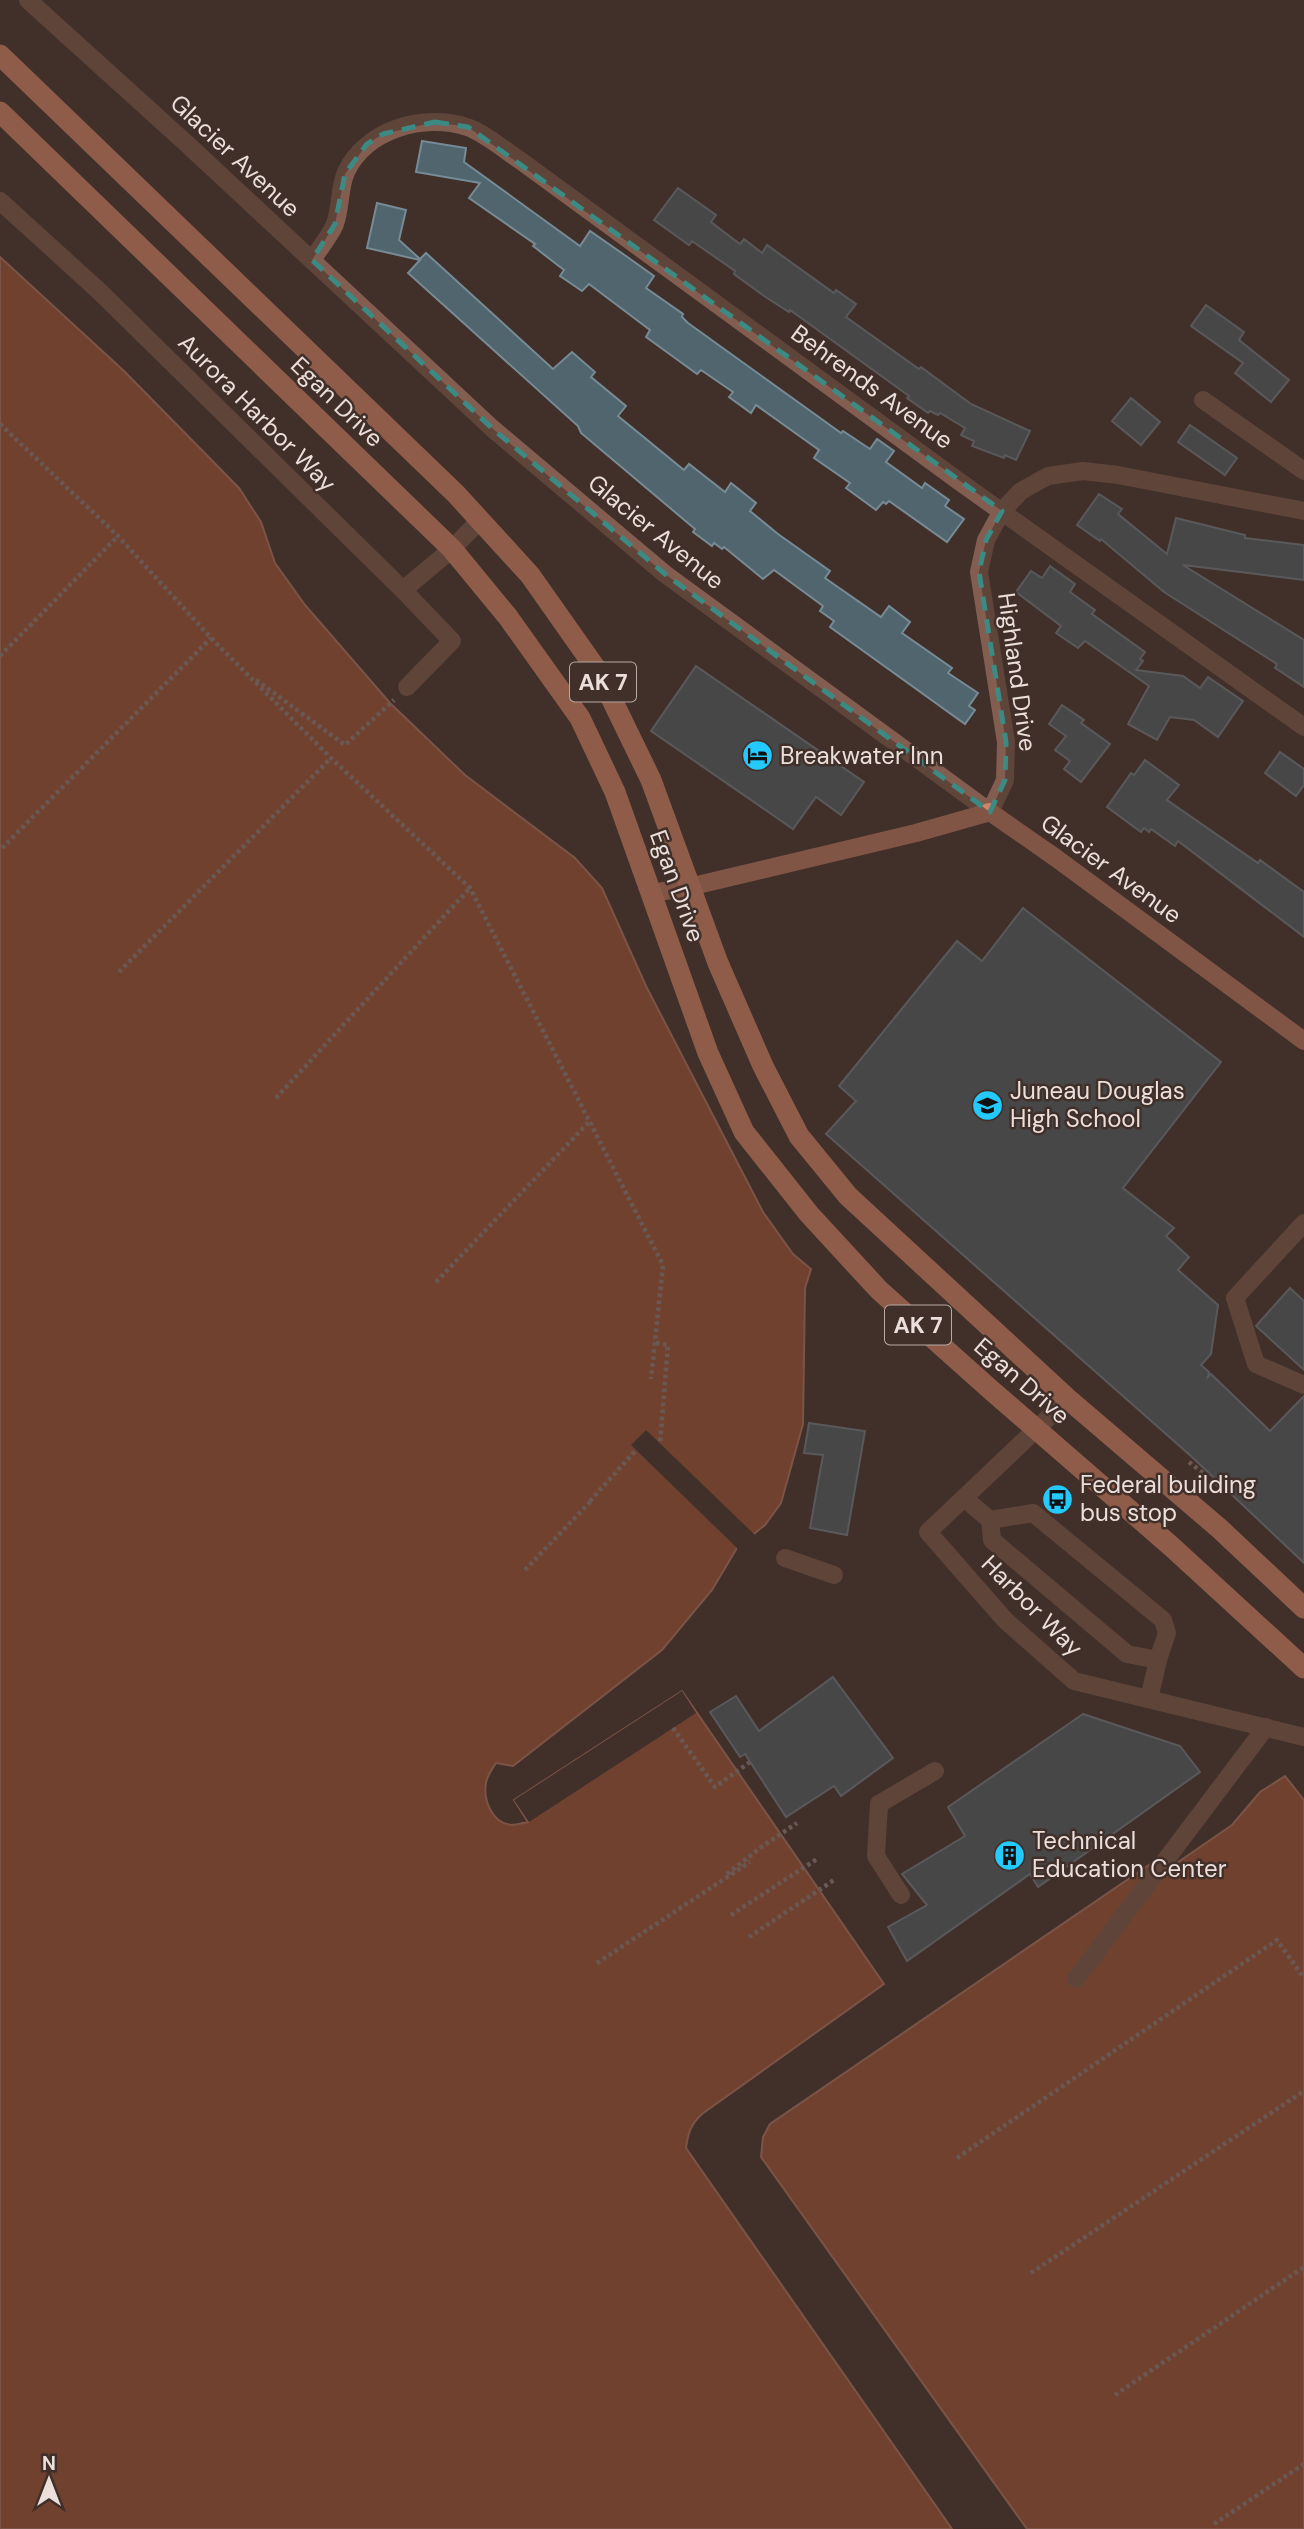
<svg xmlns="http://www.w3.org/2000/svg" width="1304" height="2529" viewBox="0 0 1304 2529" font-family="'DM Sans',sans-serif">
  <style>
    .water { fill: #ac5836; stroke: #bf8068; stroke-width: 2 }
    .pier { fill: #412f29 }
    .building { fill: #51656e; stroke: #768b95; stroke-width: 2 }
    .lines { fill: none; stroke-linecap: round; stroke-linejoin: round }
    .path { stroke: #9a8b87; stroke-width: 4.5; stroke-dasharray: 3.5 3.5; stroke-linecap: butt }
    .minor { stroke: #835d4f; stroke-width: 18 }
    .major { stroke: #cf8466; stroke-width: 18 }
    .highway { stroke: #ed926f; stroke-width: 21 }
    .marked { fill: none; stroke: #3b8b84; stroke-width: 5; stroke-dasharray: 14 9; stroke-linejoin: round }
    .labels { text-anchor: middle; stroke-width: 5; stroke-linejoin: round; paint-order: stroke }
    .shield { fill: #412f29; stroke: #b8aaa6; stroke-width: 2 }
    .shield-label { font-size: 23px; font-weight: bold; fill: #ebdfdb }
    .street-label { font-size: 24px; fill: #ebdfdb; stroke: #412f29 }
    .poi-label { font-size: 24px; fill: #ebdfdb; stroke: #412f29; text-anchor: start }
  </style>
  <rect width="100%" height="100%" fill="#412f29"/>
  <g class="water">
    <path d="M0,257L124,371L239,488L261,522L275,563L305,605L390,703L465,775L575,858L602,888L646,986L763,1212L793,1254L811,1269L805,1288L803,1424L781,1503L765,1525L737,1548L712,1590L662,1650L513,1766L496,1763C492,1769 487,1776 486,1783C483,1799 492,1824 512,1825C516,1825 523,1823 528,1822L514,1800L682,1691L884,1984L702,2114C691,2124 688,2133 686,2148L952,2529H0Z"/>
    <polygon points="1285,1776 1304,1800 1304,2529 1027,2529 761,2157 763,2137 770,2124 1159,1858 1168,1869 1232,1825 1260,1792"/>
  </g>
  <g class="pier">
    <polygon points="646,1430 754,1534 758,1536 738,1554 737,1548 631,1445"/>
    <polygon points="682,1691 696,1713 529,1822 514,1800"/>
  </g>
  <g class="building">
    <polygon points="422,141 466,148 464,162 580,246 590,231 626,256 654,276 646,288 683,314 682,317 688,323 841,433 843,431 870,449 877,439 894,451 886,462 922,488 925,483 949,500 945,506 964,519 947,542 889,501 886,504 883,502 876,510 846,488 850,483 814,458 819,450 756,405 751,413 729,397 733,392 701,370 697,374 646,337 650,330 589,284 582,291 560,276 564,270 533,246 535,244 469,198 480,183 416,172"/>
    <polygon points="678,188 716,215 711,222 740,244 744,239 762,253 767,245 834,293 836,290 856,304 846,317 919,369 921,367 971,404 1030,431 1016,460 1005,455 1004,458 972,446 974,441 961,435 965,428 940,413 938,415 930,411 928,413 907,398 909,396 790,310 789,312 764,296 734,274 735,271 692,241 689,245 654,220"/>
    <polygon points="377,203 406,210 399,240 420,259 426,253 553,369 572,352 595,372 591,377 626,406 618,416 684,470 689,464 725,492 731,483 756,503 750,511 778,534 830,571 825,578 881,617 889,606 910,622 902,633 952,668 948,673 978,693 969,706 975,710 965,724 830,627 834,621 820,611 823,606 774,570 763,579 724,547 722,549 714,543 712,546 693,532 695,529 581,433 578,426 408,273 420,260 367,248"/>
    <polygon points="1206,305 1244,332 1239,340 1289,380 1271,402 1235,373 1243,363 1191,326"/>
    <polygon points="1131,398 1160,422 1141,445 1112,421"/>
    <polygon points="1190,425 1237,458 1225,475 1178,442"/>
    <polygon points="1099,494 1122,509 1118,514 1167,554 1176,518 1245,535 1245,538 1304,545 1304,580 1183,565 1304,640 1304,687 1275,668 1277,664 1164,592 1101,539 1100,541 1077,525"/>
    <polygon points="1050,566 1075,584 1070,592 1095,610 1092,614 1145,652 1140,659 1143,661 1136,670 1183,676 1200,688 1208,677 1243,701 1218,737 1194,720 1170,717 1157,740 1128,724 1149,686 1085,641 1078,648 1056,633 1061,626 1016,592 1031,571 1042,578"/>
    <polygon points="696,666 864,782 841,815 816,797 793,829 651,731"/>
    <polygon points="1062,705 1084,720 1081,723 1110,744 1081,782 1064,769 1070,761 1055,750 1066,736 1049,724"/>
    <polygon points="1280,752 1304,769 1304,785 1296,796 1265,773"/>
    <polygon points="1145,760 1179,785 1167,800 1258,863 1260,860 1304,892 1304,937 1178,841 1175,846 1151,829 1149,832 1144,828 1141,832 1107,807 1131,773 1134,775"/>
    <polygon points="1023,908 1221,1062 1123,1188 1174,1228 1166,1236 1189,1257 1178,1270 1218,1305 1211,1354 1201,1365 1209,1372 1208,1377 1211,1374 1270,1431 1304,1396 1304,1563 1192,1457 826,1134 856,1101 839,1086 957,941 982,961"/>
    <polygon points="1290,1288 1304,1301 1304,1370 1256,1326"/>
    <polygon points="809,1423 865,1431 847,1535 810,1528 823,1455 804,1453"/>
    <polygon points="833,1677 893,1758 841,1796 834,1786 786,1817 745,1754 740,1757 710,1712 736,1696 759,1731"/>
    <polygon points="1083,1714 1180,1746 1200,1772 1038,1887 1030,1874 907,1961 888,1927 927,1905 902,1874 965,1836 948,1807"/>
  </g>
  <g class="lines">
    <g class="path">
      <polyline points="0,424 118,536 211,638 331,758 470,888 663,1265 651,1379"/>
      <polyline points="0,656 118,536"/>
      <polyline points="256,680 345,745 394,700"/>
      <polyline points="2,848 211,638"/>
      <polyline points="119,972 331,758"/>
      <polyline points="276,1098 470,888"/>
      <polyline points="436,1282 589,1122"/>
      <polyline points="656,1343 668,1345 660,1443"/>
      <polyline points="1189,1462 1218,1485"/>
      <polyline points="590,1501 636,1450"/>
      <polyline points="525,1570 592,1500"/>
      <polyline points="673,1728 715,1787 750,1762"/>
      <polyline points="727,1874 760,1848 797,1823"/>
      <polyline points="731,1915 817,1859"/>
      <polyline points="749,1937 834,1880"/>
      <polyline points="597,1963 750,1862"/>
      <polyline points="957,2158 1277,1940 1304,1978"/>
      <polyline points="1031,2273 1304,2091"/>
      <polyline points="1115,2395 1304,2267"/>
      <polyline points="1214,2524 1304,2464"/>
    </g>
    <g class="minor">
      <polyline points="28,0 187,144 493,429 665,574 990,812 1005,780 1006,742 979,572 986,540 1002,511 1021,491 1048,476 1083,471 1118,475 1304,511"/>
      <polyline points="0,201 99,291 403,590 452,549 480,520"/>
      <path d="M312,260C319,249 330,236 335,224C341,207 339,188 346,172C366,129 424,113 467,127C483,132 506,151 521,161L960,482L1304,727"/>
      <polyline points="1203,400 1304,471"/>
      <polyline points="403,590 452,641 407,687"/>
      <polyline points="1304,1223 1235,1298 1256,1364 1304,1385"/>
      <polyline points="1068,1399 928,1532 1005,1620 1074,1681 1304,1737"/>
      <polyline points="964,1498 990,1520 992,1540 1127,1654 1158,1660"/>
      <polyline points="990,1520 1033,1513 1163,1620 1167,1633 1158,1660 1149,1699"/>
      <polyline points="785,1558 834,1575"/>
      <polyline points="901,1895 876,1856 879,1804 935,1771"/>
      <polyline points="1076,1979 1266,1727"/>
    </g>
    <polyline class="major" points="652,893 689,887 916,833 990,812 1056,858 1304,1041"/>
    <g class="highway">
      <polyline points="0,55 456,494 530,575 599,673 651,780 718,963 763,1066 799,1136 848,1196 1068,1399 1220,1529 1304,1608"/>
      <polyline points="0,112 452,549 508,617 580,718 615,792 708,1053 744,1132 809,1214 879,1290 991,1390 1172,1547 1304,1668"/>
    </g>
  </g>
  <path d="M0 0H1304V2529H0ZM435,122L468,127L1002,511L986,540L979,572L1006,742L1005,780L990,812L665,574L493,429L312,260L335,224L345,174L367,144L383,134Z" fill="#412f29" fill-opacity=".55" fill-rule="evenodd"/>
  <path class="marked" d="M435,122L468,127L1002,511L986,540L979,572L1006,742L1005,780L990,812L665,574L493,429L312,260L335,224L345,174L367,144L383,134Z"/>
  <defs>
    <symbol id="hotel-disc" viewBox="-11 -11 22 22"><circle r="9.5" fill="#24c9fe" stroke="#412f29"/><path d="M-6-4.5h1.5V1H6V5H4.5V3h-9V5H-6ZM-4 0a1.8 1.8 0 1 1 3.6 0ZM.5 0V-2.5h3Q6-2.5 6 0Z" fill="#111"/></symbol>
    <symbol id="school-disc" viewBox="-11 -11 22 22"><circle r="9.5" fill="#24c9fe" stroke="#412f29"/><path d="M0-5L7-2L0 1L-7-2ZM-4 1L0 2.5L4 1V4Q0 6-4 4Z" fill="#111"/></symbol>
    <symbol id="bus-disc" viewBox="-11 -11 22 22"><circle r="9.5" fill="#24c9fe" stroke="#412f29"/><path d="M-5-6H5V4H4V6H2V4H-2V6H-4V4H-5ZM-3.5-4V0h7V-4ZM-3.5 1.2v1.5H-2V1.2ZM2 1.2v1.5H3.5V1.2Z" fill="#111"/></symbol>
    <symbol id="building-disc" viewBox="-11 -11 22 22"><circle r="9.5" fill="#24c9fe" stroke="#412f29"/><path d="M-4-6H4V6H1V3H-1V6H-4ZM-2.5-4.3h1.7v1.8h-1.7ZM.8-4.3h1.7v1.8H.8ZM-2.5-1h1.7V.8h-1.7ZM.8-1h1.7V.8H.8Z" fill="#111"/></symbol>
  </defs>
  <g fill-rule="evenodd">
    <use href="#hotel-disc" x="740" y="738" width="35" height="35"/>
    <use href="#school-disc" x="970" y="1088" width="35" height="35"/>
    <use href="#bus-disc" x="1040" y="1482" width="35" height="35"/>
    <use href="#building-disc" x="992" y="1838" width="35" height="35"/>
  </g>
  <g class="labels">
    <g class="shield">
      <rect x="570" y="662.5" width="66" height="39" rx="5"/>
      <rect x="885" y="1305.5" width="66" height="39" rx="5"/>
    </g>
    <g class="shield-label">
      <text x="603" y="690">AK 7</text>
      <text x="918" y="1333">AK 7</text>
    </g>
    <g class="street-label">
      <text transform="translate(235 156) rotate(43)" y="8">Glacier Avenue</text>
      <text transform="translate(872 387) rotate(36)" y="8">Behrends Avenue</text>
      <text transform="translate(337 402) rotate(44)" y="8">Egan Drive</text>
      <text transform="translate(257 413) rotate(45)" y="8">Aurora Harbor Way</text>
      <text transform="translate(656 532) rotate(39)" y="8">Glacier Avenue</text>
      <text transform="translate(1017 672) rotate(82)" y="8">Highland Drive</text>
      <text transform="translate(1111 869) rotate(36)" y="8">Glacier Avenue</text>
      <text transform="translate(677 886) rotate(70)" y="8">Egan Drive</text>
      <text transform="translate(1022 1381) rotate(41)" y="8">Egan Drive</text>
      <text transform="translate(1032 1606) rotate(45)" y="8">Harbor Way</text>
    </g>
    <g class="poi-label">
      <text x="780" y="764">Breakwater Inn</text>
      <text x="1010" y="1099">Juneau Douglas<tspan x="1010" dy="28">High School</tspan></text>
      <text x="1080" y="1493">Federal building<tspan x="1080" dy="28">bus stop</tspan></text>
      <text x="1032" y="1849">Technical<tspan x="1032" dy="28">Education Center</tspan></text>
    </g>
  </g>
  <g transform="translate(49 2480)" stroke="#412f29" stroke-width="5" paint-order="stroke">
  <path d="M0-5L12 26L0 18L-12 26Z" fill="#ebdfdb"/>
  <text y="-10" font-size="19" font-weight="bold" text-anchor="middle" fill="#ebdfdb">N</text>
  </g>
</svg>
